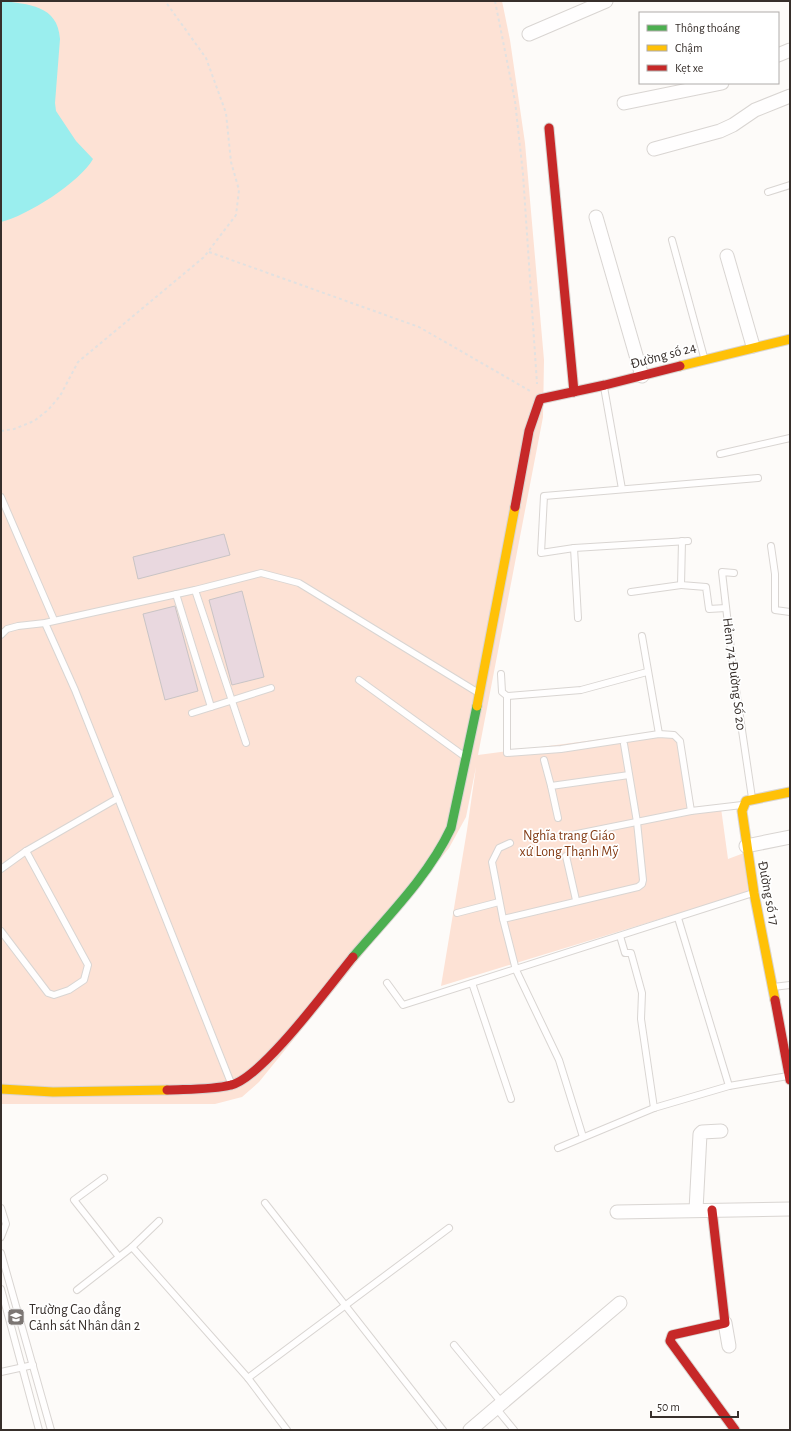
<svg xmlns="http://www.w3.org/2000/svg" width="791" height="1431" viewBox="0 0 791 1431" font-family="'Alegreya Sans',sans-serif">
  <style>
    .green { fill: #fde2d5 }
    .water { fill: #9aeeee }
    .building { fill: #e9d8df; stroke: #c9c4c5 }
    .lines { fill: none; stroke-linecap: round; stroke-linejoin: round }
    .lane-casing { stroke: #d9d5d2; stroke-width: 8 }
    .street-casing { stroke: #d9d5d2; stroke-width: 15 }
    .fast-casing { stroke: #d9d5d2; stroke-width: 11 }
    .slow-casing { stroke: #d9d5d2; stroke-width: 11 }
    .jam-casing { stroke: #d9d5d2; stroke-width: 11 }
    .path { stroke: #e2e1e0; stroke-width: 2; stroke-dasharray: 3 3; stroke-linecap: butt }
    .lane { stroke: #fffefe; stroke-width: 6 }
    .street { stroke: #fffefe; stroke-width: 13 }
    .fast { stroke: #4caf50; stroke-width: 9 }
    .slow { stroke: #ffc107; stroke-width: 9 }
    .jam { stroke: #c62828; stroke-width: 9 }
    .labels { text-anchor: middle; stroke-width: 3.5; stroke-linejoin: round; paint-order: stroke }
    .street-label { font-size: 14px; fill: #372f2b; stroke: #fff }
    .park-label { font-size: 14px; fill: #833b14; stroke: #fff }
    .poi-label { font-size: 14px; fill: #372f2b; stroke: #fff; text-anchor: start }
  </style>
  <rect width="100%" height="100%" fill="#fdfbf9"/>
  <polygon class="green" points="1,1 502,1 510,40 525,143 544,360 543,417 478,755 664,731 676,736 696,813 721,808 728,859 744,853 748,892 441,986 467,830 476,767 466,817 449,848 259,1082 242,1097 215,1104 1,1104"/>
  <path class="water" d="M1,1C28,4 58,5 60,39L55,103L56,111L76,141L93,159C80,182 27,216 1,222Z"/>
  <g class="building">
    <polygon points="224,534 230,555 138,579 133,557"/>
    <polygon points="242,591 264,677 232,685 209,600"/>
    <polygon points="175,606 198,691 165,700 143,614"/>
  </g>
  <g class="lines">
    <defs>
      <g id="lane">
        <polyline points="768,192 790,185"/>
        <polyline points="672,240 704,357"/>
        <polyline points="604,387 622,489"/>
        <polyline points="720,454 790,438"/>
        <polyline points="1,497 54,620"/>
        <polyline points="682,541 681,585 706,587 709,609 726,608"/>
        <polyline points="688,541 574,548 541,553 544,496 758,478"/>
        <polyline points="771,546 775,574 775,610 790,612"/>
        <polyline points="574,548 578,618"/>
        <polyline points="734,573 722,572 734,676 752,798"/>
        <polyline points="195,590 246,743"/>
        <polyline points="631,592 681,585"/>
        <polyline points="176,594 211,707"/>
        <polyline points="45,623 75,690 231,1083"/>
        <polyline points="1,635 7,629 18,626 45,623 195,590 261,573 299,583 477,692"/>
        <polyline points="642,636 659,734"/>
        <polyline points="501,674 502,692 507,696 507,753 561,749 659,734 674,735 680,741 691,811"/>
        <polyline points="359,680 464,756"/>
        <polyline points="507,696 581,690 647,672"/>
        <polyline points="192,713 271,688"/>
        <polyline points="544,760 551,786 629,775"/>
        <polyline points="551,786 558,818"/>
        <polyline points="567,836 691,811 742,805"/>
        <polyline points="566,856 576,900"/>
        <polyline points="1,869 26,851 118,798"/>
        <polyline points="457,913 499,902"/>
        <polyline points="678,918 729,1086"/>
        <polyline points="503,919 492,862 499,848 510,843"/>
        <polyline points="1,931 48,993 54,995 69,990 84,980 88,965 26,851"/>
        <polyline points="620,936 625,953 631,953 642,993 641,1019 654,1108"/>
        <polyline points="387,983 403,1005 753,893"/>
        <polyline points="472,983 511,1099"/>
        <polyline points="773,987 790,985"/>
        <polyline points="583,1137 559,1060 516,970 503,919 638,887 642,884 643,880 637,822 624,744"/>
        <polyline points="558,1148 654,1108 729,1086 788,1076"/>
        <polyline points="104,1178 74,1200 119,1257"/>
        <polyline points="265,1203 443,1430"/>
        <polyline points="1,1208 6,1224 1,1237"/>
        <polyline points="132,1247 159,1221"/>
        <polyline points="1,1253 51,1430"/>
        <polyline points="1,1289 39,1430"/>
        <polyline points="77,1290 132,1247 248,1378 287,1430"/>
        <polyline points="454,1345 502,1403"/>
        <polyline points="1,1372 33,1365"/>
        <polyline points="248,1378 449,1228"/>
        <polyline points="496,1408 514,1430"/>
      </g>
      <g id="street">
        <polyline points="529,34 606,1"/>
        <polyline points="778,55 790,50"/>
        <polyline points="624,103 722,83"/>
        <polyline points="654,149 720,131 733,125 755,110 790,96"/>
        <polyline points="596,217 642,376"/>
        <polyline points="727,256 753,346"/>
        <polyline points="746,846 790,837"/>
        <polyline points="696,1210 700,1134 702,1132 721,1131"/>
        <polyline points="617,1212 790,1209"/>
        <polyline points="725,1323 729,1346"/>
        <polyline points="470,1430 620,1303"/>
      </g>
      <path id="fast" d="M353,957C387,917 428,877 451,828L477,706"/>
      <g id="slow">
        <polyline points="680,366 790,339"/>
        <polyline points="477,706 515,507"/>
        <polyline points="775,1000 754,893 742,811 746,801 790,792"/>
        <polyline points="1,1089 53,1092 167,1090"/>
      </g>
      <g id="jam">
        <polyline points="549,128 574,392"/>
        <polyline points="515,507 529,431 540,399 605,385 680,366"/>
        <polyline points="775,1000 790,1080"/>
        <path d="M167,1090C188,1089 211,1090 231,1085C262,1078 330,985 353,957"/>
        <polyline points="712,1210 725,1323 672,1335 670,1341 735,1430"/>
      </g>
    </defs>
    <use href="#lane" class="lane-casing"/>
    <use href="#street" class="street-casing"/>
    <use href="#fast" class="fast-casing"/>
    <use href="#slow" class="slow-casing"/>
    <use href="#jam" class="jam-casing"/>
    <g class="path">
      <polyline points="495,1 515,101 523,174 537,384"/>
      <polyline points="209,252 419,327 530,391"/>
      <polyline points="1,431 14,429 34,421 48,410 60,396 78,362 204,257 236,215 239,190 231,162 226,113 206,58 165,1"/>
    </g>
    <use href="#lane" class="lane"/>
    <use href="#street" class="street"/>
    <use href="#fast" class="fast"/>
    <use href="#slow" class="slow"/>
    <use href="#jam" class="jam"/>
  </g>
  <defs>
    <symbol id="university-square" viewBox="-11 -11 22 22"><rect x="-9" y="-9" width="18" height="18" rx="4" fill="#7c7673" stroke="#fff"/><path d="M0-5L7-2L0 1L-7-2ZM-4 1L0 2.5L4 1V4Q0 6-4 4Z" fill="#fff"/></symbol>
  </defs>
  <g fill-rule="evenodd">
    <use href="#university-square" x="6" y="1307" width="20" height="20"/>
  </g>
  <g class="labels">
    <g class="street-label">
      <text transform="translate(663 355) rotate(-15)" y="5">Đường số 24</text>
      <text transform="translate(735 674) rotate(83)" y="5">Hẻm 74 Đường Số 20</text>
      <text transform="translate(769 893) rotate(79)" y="5">Đường số 17</text>
    </g>
    <g class="park-label">
      <text x="569" y="840">Nghĩa trang Giáo<tspan x="569" dy="16">xứ Long Thạnh Mỹ</tspan></text>
    </g>
    <g class="poi-label">
      <text x="29" y="1314">Trường Cao đẳng<tspan x="29" dy="16">Cảnh sát Nhân dân 2</tspan></text>
    </g>
  </g>
  <rect width="791" height="1431" fill="none" stroke="#372f2b" stroke-width="4"/>
  <rect x="639" y="12" width="140" height="72" fill="#ffffff" stroke="#afacaa"/>
  <rect x="647" y="25" width="20" height="6" fill="#4caf50" stroke="#afacaa"/>
  <text x="675" y="32" font-size="12" fill="#372f2b">Thông thoáng</text>
  <rect x="647" y="45" width="20" height="6" fill="#ffc107" stroke="#afacaa"/>
  <text x="675" y="52" font-size="12" fill="#372f2b">Chậm</text>
  <rect x="647" y="65" width="20" height="6" fill="#c62828" stroke="#afacaa"/>
  <text x="675" y="72" font-size="12" fill="#372f2b">Kẹt xe</text>
  <path d="M651 1411v6h87v-6" fill="none" stroke="#372f2b" stroke-width="2"/>
  <text x="657" y="1411" font-size="12" fill="#372f2b" stroke="#ffffff" stroke-width="3" paint-order="stroke">50 m</text>
</svg>
